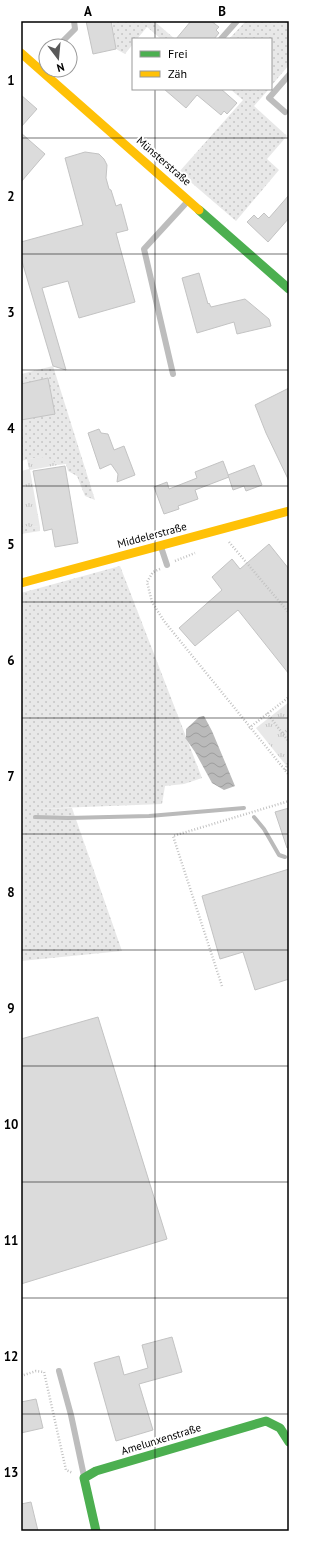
<svg xmlns="http://www.w3.org/2000/svg" width="310" height="1552" viewBox="0 0 310 1552" font-family="'PT Sans',sans-serif">
  <style>
    .grass { fill: url(#grass-dots) }
    .park { fill: url(#park-tufts) }
    .water { fill: url(#water-waves) }
    .lines { fill: none; stroke-linecap: round; stroke-linejoin: round }
    .stream { stroke: #bababa; stroke-width: 4 }
    .building { fill: #dbdbdb; stroke: #c3c3c3 }
    .path { stroke: #c2c2c2; stroke-width: 2.5; stroke-dasharray: 1 2; stroke-linecap: butt }
    .lane { stroke: #bdbdbd; stroke-width: 6 }
    .fast { stroke: #4caf50; stroke-width: 9 }
    .slow { stroke: #ffc107; stroke-width: 9 }
    .grid { fill: none; stroke: #000; stroke-width: 1; stroke-opacity: 0.55 }
    .labels { text-anchor: middle; stroke-width: 4; stroke-linejoin: round; paint-order: stroke }
    .street-label { font-size: 11px; fill: #000; stroke: #fff }
    .neatline { fill: none; stroke: #000; stroke-width: 1.5 }
    .grid-label { font-size: 13px; text-anchor: middle; font-weight: bold; fill: #000 }
  </style>
  <defs>
    <pattern id="grass-dots" width="8" height="8" patternUnits="userSpaceOnUse"><rect width="8" height="8" fill="#e8e8e8"/><path d="M2 2h.1M6 6h.1" fill="none" stroke="#c5c5c5" stroke-width="1.8" stroke-linecap="round"/></pattern>
    <pattern id="park-tufts" width="24" height="20" patternUnits="userSpaceOnUse"><rect width="24" height="20" fill="#e8e8e8"/><path d="M3 7l-1-3M5 7V3M7 7l1-3M15 17l-1-3M17 17v-4M19 17l1-3" fill="none" stroke="#c5c5c5"/></pattern>
    <pattern id="water-waves" width="16" height="10" patternUnits="userSpaceOnUse"><rect width="16" height="10" fill="#bababa"/><path d="M0 5q4-4 8 0t8 0" fill="none" stroke="#9e9e9e"/></pattern>
  </defs>
  <rect width="100%" height="100%" fill="#fff"/>
  <g class="grass">
    <polygon points="112,21 154,21 175,39 161,39 147,27 137,39 133,39 133,44 125,54 116,49"/>
    <polygon points="246,21 289,21 289,65 271,86 271,39 229,39"/>
    <polygon points="230,89 269,89 254,106 287,136 267,159 279,170 236,221 179,172 243,100"/>
    <path d="M53,366L95,500L85,496L77,476L68,471L66,464L58,465C46,455 35,457 21,461V374Z"/>
    <polygon points="21,525 40,527 40,531 21,534"/>
    <polygon points="120,566 202,778 184,784 165,786 162,804 32,809 72,808 122,951 21,961 21,593"/>
  </g>
  <g class="park">
    <polygon points="41,457 51,459 58,465 30,470 40,527 23,526 21,525 21,471 29,469 27,459"/>
    <polygon points="289,702 289,769 256,728"/>
  </g>
  <polygon class="water" points="204,716 212,731 235,786 224,790 212,783 195,752 186,739 186,729 199,717"/>
  <g class="lines">
    <g class="stream">
      <polyline points="35,817 68,818 149,816 244,808"/>
      <polyline points="254,817 264,829 279,855 285,857"/>
    </g>
  </g>
  <g class="building">
    <polygon points="86,21 111,21 116,49 93,54"/>
    <polygon points="191,21 211,21 219,27 216,30 219,33 214,39 176,39"/>
    <polygon points="164,89 221,89 237,103 227,114 224,111 221,115 197,95 186,108"/>
    <polygon points="21,95 37,109 21,127"/>
    <polygon points="21,133 45,154 21,182"/>
    <polygon points="85,152 99,154 104,159 107,165 106,178 109,189 111,190 116,206 121,204 128,230 116,233 135,302 79,318 68,281 42,288 66,370 53,366 21,258 21,242 83,225 65,158"/>
    <polygon points="289,195 289,218 268,242 247,222 254,215 258,219 264,213 269,218"/>
    <polygon points="199,273 208,304 209,303 211,307 245,299 269,319 271,326 237,334 234,322 197,333 182,278"/>
    <polygon points="48,378 55,414 21,420 21,384"/>
    <polygon points="289,388 289,481 266,433 255,405"/>
    <polygon points="99,429 101,433 108,434 114,450 124,446 135,475 117,482 118,474 111,464 100,469 88,433"/>
    <polygon points="223,461 229,477 195,490 198,499 178,506 179,509 164,514 154,487 167,482 169,489 197,478 195,472"/>
    <polygon points="254,465 262,485 246,491 244,486 233,490 228,475"/>
    <polygon points="65,466 78,543 55,547 52,529 44,531 33,471"/>
    <polygon points="269,544 289,569 289,674 238,610 195,646 179,628 222,590 212,577 232,559 240,569"/>
    <polygon points="289,808 289,848 287,848 275,812"/>
    <polygon points="289,869 289,979 255,990 243,952 220,959 202,896"/>
    <polygon points="98,1017 167,1239 21,1284 21,1039"/>
    <polygon points="172,1337 182,1372 139,1384 153,1430 116,1441 94,1363 119,1356 124,1375 148,1368 142,1345"/>
    <polygon points="36,1399 43,1428 21,1433 21,1402"/>
    <polygon points="31,1502 38,1531 21,1531 21,1504"/>
  </g>
  <g class="lines">
    <g class="path">
      <polyline points="229,542 289,613"/>
      <polyline points="175,561 195,553"/>
      <polyline points="160,569 153,572 147,582 152,602 164,621 289,775"/>
      <polyline points="267,713 289,742"/>
      <polyline points="249,728 289,697"/>
      <polyline points="283,733 289,729"/>
      <polyline points="285,770 289,761"/>
      <polyline points="222,986 173,836 289,801"/>
      <polyline points="21,1376 36,1371 44,1372 66,1470 73,1473"/>
    </g>
    <g class="lane">
      <polyline points="221,39 237,21"/>
      <polyline points="58,46 75,29 74,21"/>
      <polyline points="38,68 46,59"/>
      <polyline points="285,112 269,98 289,75"/>
      <polyline points="173,374 144,249 188,201"/>
      <polyline points="161,547 167,565"/>
      <polyline points="59,1371 71,1415 84,1476"/>
    </g>
    <g class="fast">
      <polyline points="199,210 289,289"/>
      <polyline points="96,1531 84,1478 96,1471 266,1421 280,1428 289,1442"/>
    </g>
    <g class="slow">
      <polyline points="21,53 199,210"/>
      <polyline points="21,583 289,511"/>
    </g>
  </g>
  <path class="grid" d="M155,21V39M155,89V1531M21,138H289M21,254H289M21,370H289M21,486H289M21,602H289M21,718H289M21,834H289M21,950H289M21,1066H289M21,1182H289M21,1298H289M21,1414H289"/>
  <g class="labels">
    <g class="street-label">
      <text transform="translate(164 161) rotate(41)" y="4">Münsterstraße</text>
      <text transform="translate(152 535) rotate(-15)" y="4">Middelerstraße</text>
      <text transform="translate(161 1439) rotate(-17)" y="4">Amelunxenstraße</text>
    </g>
  </g>
  <rect width="310" height="1552" fill="none" stroke="#ffffff" stroke-width="44"/>
  <rect x="132" y="38" width="140" height="52" fill="#ffffff" stroke="#999999"/>
  <rect x="140" y="51" width="20" height="6" fill="#4caf50" stroke="#999999"/>
  <text x="168" y="58" font-size="12" fill="#000000">Frei</text>
  <rect x="140" y="71" width="20" height="6" fill="#ffc107" stroke="#999999"/>
  <text x="168" y="78" font-size="12" fill="#000000">Zäh</text>
  <g transform="translate(58 58) rotate(164)"><circle r="19" fill="#ffffff" stroke="#999999"/>
  <path d="M0-3L7 15L0 10L-7 15Z" fill="#595959"/>
  <text y="-6" font-size="11" font-weight="bold" text-anchor="middle" fill="#000000">N</text>
  </g>
  <rect x="22" y="22" width="266" height="1508" class="neatline"/>
  <g class="grid-label">
    <text x="88" y="16">A</text>
    <text x="222" y="16">B</text>
    <text x="11" y="85">1</text>
    <text x="11" y="201">2</text>
    <text x="11" y="317">3</text>
    <text x="11" y="433">4</text>
    <text x="11" y="549">5</text>
    <text x="11" y="665">6</text>
    <text x="11" y="781">7</text>
    <text x="11" y="897">8</text>
    <text x="11" y="1013">9</text>
    <text x="11" y="1129">10</text>
    <text x="11" y="1245">11</text>
    <text x="11" y="1361">12</text>
    <text x="11" y="1477">13</text>
  </g>
</svg>
